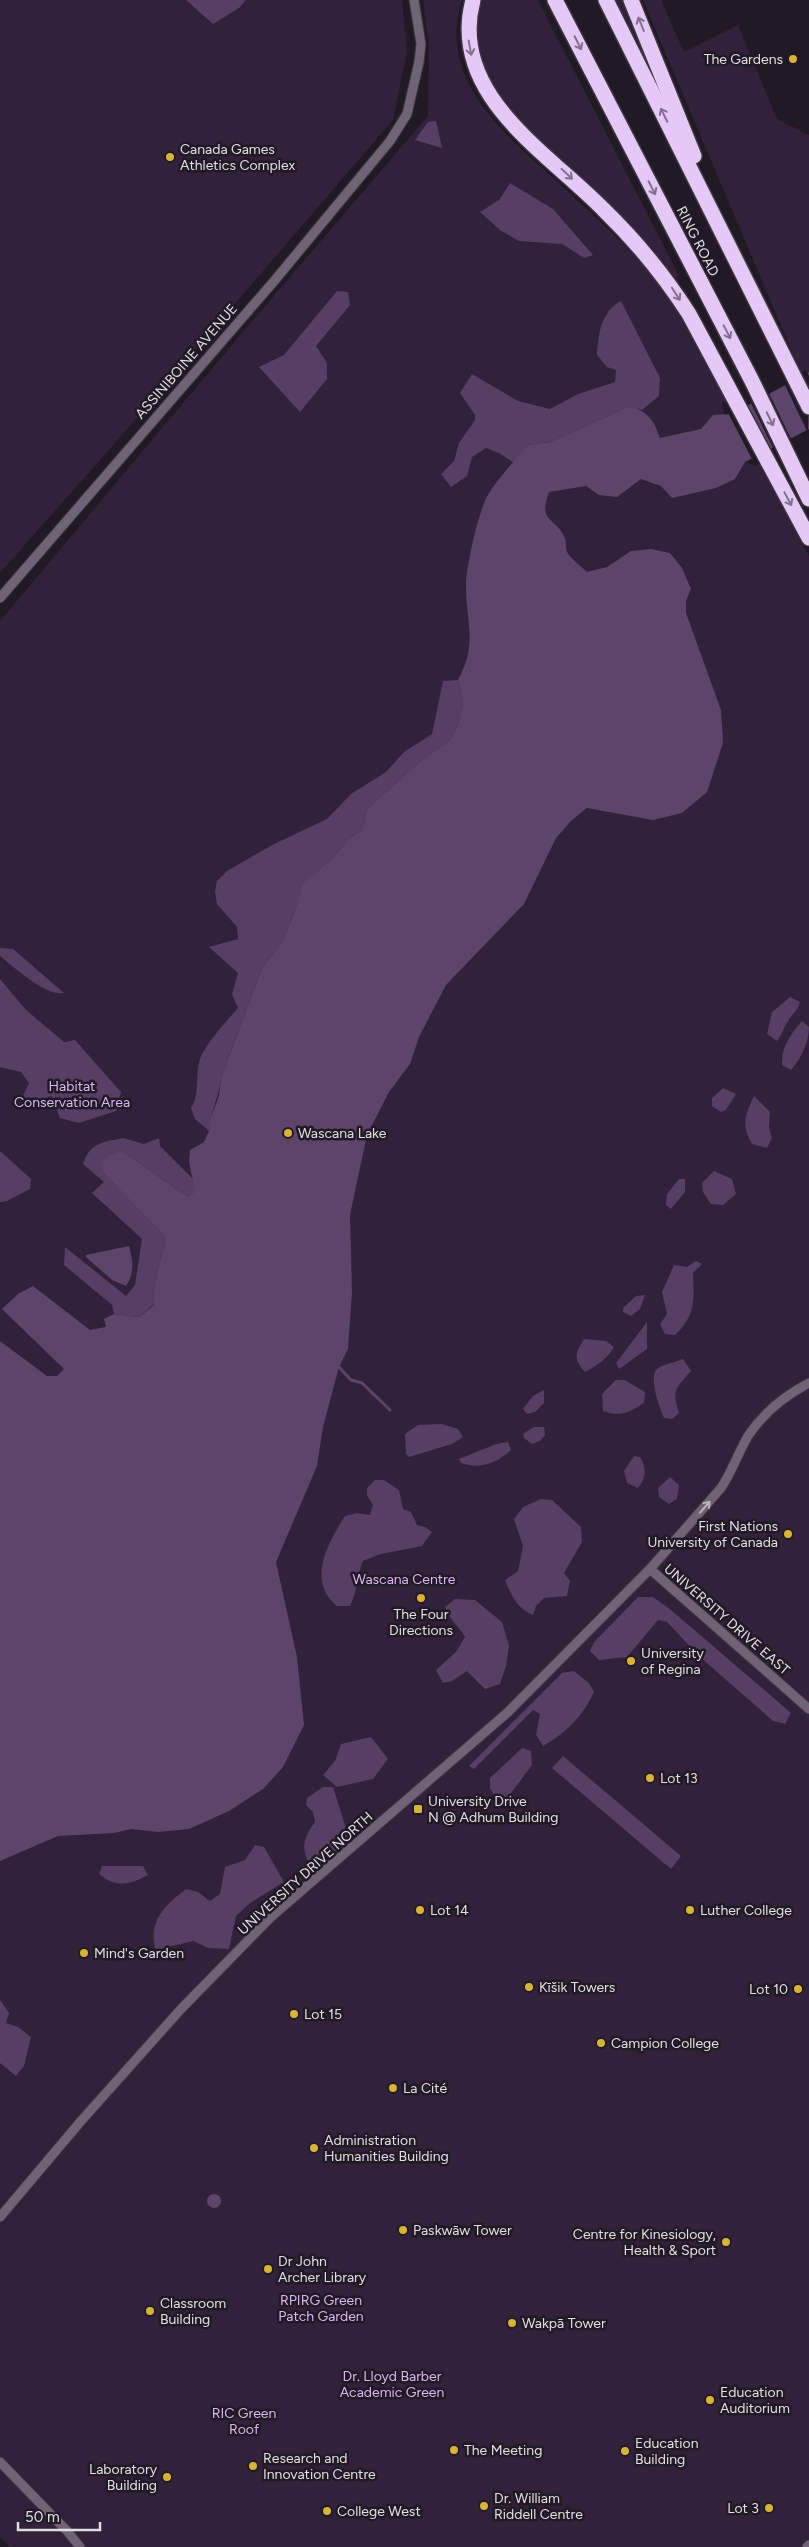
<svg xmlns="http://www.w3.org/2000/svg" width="809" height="2547" viewBox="0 0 809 2547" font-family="Figtree,sans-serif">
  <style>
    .green { fill: #31213a }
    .forest { fill: #573e64 }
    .water { fill: #5d446b }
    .pier { fill: #211a25 }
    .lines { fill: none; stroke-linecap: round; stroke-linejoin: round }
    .stream { stroke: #5d446b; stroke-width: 3 }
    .street-casing { stroke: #3c3540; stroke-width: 11 }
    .highway-casing { stroke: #3c3540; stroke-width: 18 }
    .street { stroke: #6f6476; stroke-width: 9 }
    .highway { stroke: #e4c8f5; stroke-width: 15 }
    .oneway { stroke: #82718d }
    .oneway2 { stroke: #bab3be }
    .poi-dot { fill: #d7b434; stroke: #211a25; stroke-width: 2 }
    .labels { text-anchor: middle; stroke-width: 5; stroke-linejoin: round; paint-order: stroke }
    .poi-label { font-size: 14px; fill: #e2dee5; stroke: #211a25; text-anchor: start }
    .street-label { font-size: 14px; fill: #e2dee5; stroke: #211a25 }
    .park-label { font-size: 14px; fill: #ddb5f5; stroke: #211a25 }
  </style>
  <rect width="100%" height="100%" fill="#211a25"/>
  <g class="green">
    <polygon points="0,0 402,0 407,51 393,120 116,442 0,573"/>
    <path d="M423,0H462C436,82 507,136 560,184C594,216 632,249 661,286C688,320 708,362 729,400L722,403L724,414L745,462L755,466L761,463L809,556V2547H10L0,2537V621L231,346L428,116L429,46Z"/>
    <path d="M480,0H538L679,276L671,280C648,253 626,224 602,198C548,142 453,92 480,0Z"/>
    <polygon points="616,0 625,0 665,99"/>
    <polygon points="643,0 661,0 684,52 738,25 777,119 809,135 809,372 802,375"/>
  </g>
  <g class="forest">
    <polygon points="186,0 246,0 239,8 213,24"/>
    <polygon points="436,121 442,148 415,140 428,122"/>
    <polygon points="510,183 553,209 593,255 584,258 562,244 519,241 500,230 480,212 499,200"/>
    <polygon points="337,291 348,292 350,305 316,346 327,363 327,379 300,412 259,367 284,355"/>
    <path d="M621,301L660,378L659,396L642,410L630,406L550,442L527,445L514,463L501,454L486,448L472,457L467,476L451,487L441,474L454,461L459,443L475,420V415L460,393L472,374L518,401L550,409L578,394L615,382L616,370L607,367L597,355C598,335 601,311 621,301Z"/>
    <path d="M458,680L463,704L458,725L451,739L418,763L367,809L362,830L347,840L334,857L302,886L295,911L281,944L262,968L221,1078C219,1097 210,1113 209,1131L195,1119L191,1108C200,1095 195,1075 200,1059C204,1046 228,1019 238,1008L232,994L238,973L209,947L238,939L237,927L217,904L215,891L217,881L227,871L274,844L327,819L351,794L386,772L404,752L432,734L443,681Z"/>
    <path d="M0,948L13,949L64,993C46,997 14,967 0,956Z"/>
    <polygon points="0,979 25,1009 64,1042 75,1040 121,1092 116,1111 79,1123 60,1118 51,1096 32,1103 22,1098 29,1083 21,1072 0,1067"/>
    <path d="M790,997L800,1002C798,1011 791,1015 787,1023C783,1029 782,1035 777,1041L767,1034L772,1012Z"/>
    <path d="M802,1021L809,1027C809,1042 801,1059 791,1070L782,1065C781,1047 791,1034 802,1021Z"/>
    <polygon points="723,1088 736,1094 726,1110 721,1112 712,1106 712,1098"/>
    <path d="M754,1096L770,1112L769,1128L772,1138L767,1148L752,1144C741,1125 745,1115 754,1096Z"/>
    <path d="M123,1138L144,1144L159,1138L160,1146L195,1181V1191L188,1197L122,1151L104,1174L165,1236C164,1259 150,1282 154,1304L139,1317L114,1314L112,1305L64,1265L65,1247L126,1296L135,1285L142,1239L92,1193L104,1182L83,1164C91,1142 101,1143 123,1138Z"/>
    <polygon points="0,1151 31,1179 30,1189 7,1201 0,1202"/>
    <polygon points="714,1171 732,1179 736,1194 723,1205 711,1204 703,1192 702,1183"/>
    <polygon points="679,1179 685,1179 685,1192 671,1209 666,1205 667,1194"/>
    <path d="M696,1261L702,1264L693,1273C694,1300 696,1315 675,1335L665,1334L660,1324L667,1314L662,1292L674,1265L687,1267Z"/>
    <polygon points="645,1295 640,1309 631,1316 623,1312 623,1308 636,1296"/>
    <polygon points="647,1322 647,1349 619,1369 616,1363"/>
    <path d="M584,1339L606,1341L614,1347C607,1359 597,1366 585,1372C573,1359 575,1353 584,1339Z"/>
    <path d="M683,1359L691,1371C675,1390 672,1389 679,1413L672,1419L664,1418C660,1409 648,1377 657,1369C663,1364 676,1362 683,1359Z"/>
    <path d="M616,1380H625L645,1392L644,1403C628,1413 622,1417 603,1411L602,1394Z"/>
    <polygon points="544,1390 544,1403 535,1412 527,1414 523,1409 533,1396"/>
    <polygon points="442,1424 458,1429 463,1437 452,1444 409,1457 406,1454 405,1434 418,1425"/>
    <polygon points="534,1427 544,1427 545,1435 540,1441 532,1444 524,1438 523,1434"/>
    <path d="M508,1442L511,1450C497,1463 480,1470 461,1463L459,1459L496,1444Z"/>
    <path d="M634,1456L640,1457C647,1468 646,1478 638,1488L627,1483L624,1471Z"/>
    <polygon points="670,1477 679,1485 677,1499 669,1504 659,1497 658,1488"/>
    <path d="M375,1480H384L399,1490L403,1509L411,1512L417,1525L425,1527L432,1532L422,1546L381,1554L363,1561C356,1576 358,1591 350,1606H337C306,1581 328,1543 345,1516L357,1513L370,1515L373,1505L367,1495V1488Z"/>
    <path d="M541,1499L552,1500L581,1527L582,1542L564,1573L570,1581L567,1596L544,1598L536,1606L533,1615C516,1607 512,1597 505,1580L518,1571L523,1546L514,1519L523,1507Z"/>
    <polygon points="638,1597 653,1597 671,1610 791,1713 785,1724 773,1721 700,1657 667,1622 658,1620 627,1657 599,1660 590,1651 594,1642"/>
    <path d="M455,1599L475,1600L502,1622L509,1646L506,1666L500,1684L485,1689L467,1671L452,1681L443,1683L436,1670L456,1652L465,1637C459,1626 449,1619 445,1607Z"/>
    <path d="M574,1671L589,1683L594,1692C583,1716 566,1733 543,1746L536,1735L540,1714L533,1710L474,1769L469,1766L562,1673Z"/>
    <polygon points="371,1737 388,1759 373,1779 337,1787 323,1775 335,1761 341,1744"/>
    <polygon points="522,1748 531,1751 532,1765 506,1800 495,1797 490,1788 490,1778"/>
    <polygon points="563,1756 681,1856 671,1869 552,1768"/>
    <path d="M323,1787H333L345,1825L347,1843L336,1852L309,1863C300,1846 305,1836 315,1822L313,1812L306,1805L307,1798Z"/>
    <path d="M255,1845L264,1847L284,1882L250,1903L236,1916L229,1949L208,1948L193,1941L156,1950C147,1922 165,1905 186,1889L198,1892L210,1901L220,1894L225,1867L245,1860Z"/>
    <path d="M102,1866H143L148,1875C130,1885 115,1888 99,1874Z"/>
    <polygon points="0,2000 9,2013 6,2023 18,2027 31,2037 24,2066 16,2076 0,2063"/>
  </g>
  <g class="water">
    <path d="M809,372V429L745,462L735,479L716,488L672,498L661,486L641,479L617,497L599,495L586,486L549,492C538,523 554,516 564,536C567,541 565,547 567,552C571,559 581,566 587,572L607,567L631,551L651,549L670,553L682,568L691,589L686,601V613L721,710L723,743L707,792L682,813L653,820L587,808L571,821L556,838L524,904L446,985L419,1037L410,1064L389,1092L367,1135L350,1215L352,1292L348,1349L339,1367L323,1427L317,1466L276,1562L297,1657L304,1725L283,1767L263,1789L229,1811L189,1829L158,1832L131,1829L114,1833L58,1836L0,1861V1341L47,1376H57L64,1369L2,1309L18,1294L33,1286L90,1330L106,1327L104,1319L114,1314L139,1317L154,1305C150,1282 164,1259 165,1236L104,1174L102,1163L110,1155L122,1151L188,1197L195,1191L189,1162L190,1150L204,1142L209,1131L210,1120L219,1096L221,1078L262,968L281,944L295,911L302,885L334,857L347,840L362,830L367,809L418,763L451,739L458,725L463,704L458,680C479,641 465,622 466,582C467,564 479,508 489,493C500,476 515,461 527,445L550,442L630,406C648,412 654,420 660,438L701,429L713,415L732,414Z"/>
    <path d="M129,1246C133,1262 135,1272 126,1286L112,1280L86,1257V1255Z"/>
    <circle cx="214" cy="2201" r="7"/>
  </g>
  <g class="pier">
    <polygon points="806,370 809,376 808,433 784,383"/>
    <polygon points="768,391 792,441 774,450 750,401"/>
    <polygon points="746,403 772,451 753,461 727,411"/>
  </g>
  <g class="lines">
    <polyline class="stream" points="339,1367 351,1380 362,1383 390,1410"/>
    <defs>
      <g id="street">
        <polyline points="0,598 275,280 390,141 407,114 419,62 421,44 414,0"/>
        <polyline points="650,1569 809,1709"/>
        <path d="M0,2217L81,2121L181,2009L271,1917L507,1713L650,1569L721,1488C732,1472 738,1453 748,1436C764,1412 784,1396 809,1383"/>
        <polyline points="0,2462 68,2532 80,2547"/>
        <polyline points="807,2547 809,2545"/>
      </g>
      <g id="highway">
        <path d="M473,0C448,94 546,151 603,209C636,241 664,275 689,314L809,538"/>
        <polyline points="555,0 752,381 809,499"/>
        <polyline points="606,0 809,407"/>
        <polyline points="631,0 694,156"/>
      </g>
    </defs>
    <use href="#street" class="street-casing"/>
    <use href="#highway" class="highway-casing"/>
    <use href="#street" class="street"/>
    <use href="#highway" class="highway"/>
  </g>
  <defs><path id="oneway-shaft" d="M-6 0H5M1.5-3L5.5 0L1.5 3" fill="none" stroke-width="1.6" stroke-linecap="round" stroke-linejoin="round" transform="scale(1.25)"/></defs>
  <g class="oneway">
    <use href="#oneway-shaft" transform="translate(641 24) rotate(-112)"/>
    <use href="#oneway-shaft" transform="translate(578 43) rotate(63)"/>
    <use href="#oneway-shaft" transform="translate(470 48) rotate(80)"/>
    <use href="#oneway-shaft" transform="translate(664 115) rotate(-116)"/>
    <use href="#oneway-shaft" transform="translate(567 174) rotate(43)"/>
    <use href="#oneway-shaft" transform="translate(652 188) rotate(63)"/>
    <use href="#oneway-shaft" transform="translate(676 294) rotate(57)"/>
    <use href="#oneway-shaft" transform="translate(727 332) rotate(63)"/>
    <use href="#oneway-shaft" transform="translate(770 419) rotate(64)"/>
    <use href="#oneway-shaft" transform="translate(788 499) rotate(62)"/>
  </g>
  <use class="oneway2" href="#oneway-shaft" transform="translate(705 1507) rotate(-49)"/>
  <g class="poi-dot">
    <circle cx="793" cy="59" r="5"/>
    <circle cx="170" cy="157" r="5"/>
    <circle cx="288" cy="1133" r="5"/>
    <circle cx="788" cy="1534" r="5"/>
    <circle cx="421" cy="1598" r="5"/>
    <circle cx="631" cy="1661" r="5"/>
    <circle cx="650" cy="1778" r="5"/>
    <rect x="413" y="1804" width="10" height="10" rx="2.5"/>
    <circle cx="420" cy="1910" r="5"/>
    <circle cx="690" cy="1910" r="5"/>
    <circle cx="84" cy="1953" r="5"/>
    <circle cx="529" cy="1987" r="5"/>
    <circle cx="798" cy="1989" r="5"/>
    <circle cx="294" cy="2014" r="5"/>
    <circle cx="601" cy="2043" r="5"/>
    <circle cx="393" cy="2088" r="5"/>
    <circle cx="314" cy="2148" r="5"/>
    <circle cx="403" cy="2230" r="5"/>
    <circle cx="726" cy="2242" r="5"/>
    <circle cx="268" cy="2269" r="5"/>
    <circle cx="150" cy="2311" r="5"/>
    <circle cx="512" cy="2323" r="5"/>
    <circle cx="710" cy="2400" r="5"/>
    <circle cx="454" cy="2450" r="5"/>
    <circle cx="625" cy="2451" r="5"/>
    <circle cx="253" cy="2466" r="5"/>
    <circle cx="167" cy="2477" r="5"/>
    <circle cx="484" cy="2506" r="5"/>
    <circle cx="769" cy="2508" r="5"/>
    <circle cx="327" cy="2511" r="5"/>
  </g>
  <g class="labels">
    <g class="poi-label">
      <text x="783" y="64" text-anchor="end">The Gardens</text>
      <text x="180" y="154">Canada Games<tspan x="180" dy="16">Athletics Complex</tspan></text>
      <text x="298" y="1138">Wascana Lake</text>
      <text x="778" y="1531" text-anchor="end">First Nations<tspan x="778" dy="16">University of Canada</tspan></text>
      <text x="421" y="1619" text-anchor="middle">The Four<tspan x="421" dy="16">Directions</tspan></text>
      <text x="641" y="1658">University<tspan x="641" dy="16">of Regina</tspan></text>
      <text x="660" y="1783">Lot 13</text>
      <text x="428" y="1806">University Drive<tspan x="428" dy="16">N @ Adhum Building</tspan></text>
      <text x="430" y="1915">Lot 14</text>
      <text x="700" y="1915">Luther College</text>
      <text x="94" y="1958">Mind's Garden</text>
      <text x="539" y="1992">Kīšik Towers</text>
      <text x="788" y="1994" text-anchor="end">Lot 10</text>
      <text x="304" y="2019">Lot 15</text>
      <text x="611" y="2048">Campion College</text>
      <text x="403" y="2093">La Cité</text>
      <text x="324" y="2145">Administration<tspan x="324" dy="16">Humanities Building</tspan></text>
      <text x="413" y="2235">Paskwāw Tower</text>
      <text x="716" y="2239" text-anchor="end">Centre for Kinesiology,<tspan x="716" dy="16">Health &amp; Sport</tspan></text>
      <text x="278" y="2266">Dr John<tspan x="278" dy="16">Archer Library</tspan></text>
      <text x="160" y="2308">Classroom<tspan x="160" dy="16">Building</tspan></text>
      <text x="522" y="2328">Wakpā Tower</text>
      <text x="720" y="2397">Education<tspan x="720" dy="16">Auditorium</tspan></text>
      <text x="635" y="2448">Education<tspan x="635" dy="16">Building</tspan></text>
      <text x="464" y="2455">The Meeting</text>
      <text x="263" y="2463">Research and<tspan x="263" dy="16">Innovation Centre</tspan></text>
      <text x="157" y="2474" text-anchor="end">Laboratory<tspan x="157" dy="16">Building</tspan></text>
      <text x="494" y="2503">Dr. William<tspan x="494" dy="16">Riddell Centre</tspan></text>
      <text x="759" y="2513" text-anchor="end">Lot 3</text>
      <text x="337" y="2516">College West</text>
    </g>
    <g class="street-label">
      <text transform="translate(698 241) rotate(63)" y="5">RING ROAD</text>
      <text transform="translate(186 361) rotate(-49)" y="5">ASSINIBOINE AVENUE</text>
      <text transform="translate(727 1619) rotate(41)" y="5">UNIVERSITY DRIVE EAST</text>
      <text transform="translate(305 1873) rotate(-42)" y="5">UNIVERSITY DRIVE NORTH</text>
    </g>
    <g class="park-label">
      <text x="72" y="1091">Habitat<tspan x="72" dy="16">Conservation Area</tspan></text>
      <text x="404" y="1584">Wascana Centre</text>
      <text x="321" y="2305">RPIRG Green<tspan x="321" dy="16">Patch Garden</tspan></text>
      <text x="392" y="2381">Dr. Lloyd Barber<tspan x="392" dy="16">Academic Green</tspan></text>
      <text x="244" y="2418">RIC Green<tspan x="244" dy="16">Roof</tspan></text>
    </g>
  </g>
  <path d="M18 2522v8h82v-8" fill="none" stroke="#e2dee5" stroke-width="2.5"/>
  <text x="25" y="2522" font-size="15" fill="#e2dee5" stroke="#211a25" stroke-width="4" paint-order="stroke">50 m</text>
</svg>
